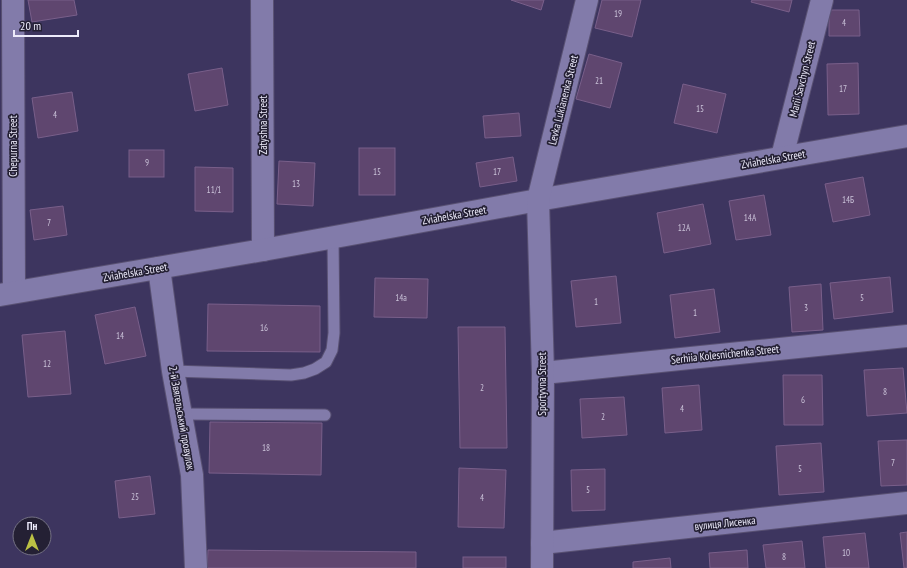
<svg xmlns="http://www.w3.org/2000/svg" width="907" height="568" viewBox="0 0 907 568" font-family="'PT Sans Narrow',sans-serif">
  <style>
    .building { fill: #5f466f; stroke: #795f8a }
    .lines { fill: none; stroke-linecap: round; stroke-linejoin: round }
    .service-casing { stroke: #595173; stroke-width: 13 }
    .minor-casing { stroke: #595173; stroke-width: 24 }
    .service { stroke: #827baa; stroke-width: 11 }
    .minor { stroke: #827baa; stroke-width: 22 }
    .labels { text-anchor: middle; stroke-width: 3.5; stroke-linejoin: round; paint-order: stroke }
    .number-label { font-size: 9px; fill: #cac2d8 }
    .street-label { font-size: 11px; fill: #edebfb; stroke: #242034 }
  </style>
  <rect width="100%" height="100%" fill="#3d355f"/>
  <g class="building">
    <polygon points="28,0 74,0 77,15 32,22"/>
    <polygon points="511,0 544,0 541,10"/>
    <polygon points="602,0 641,0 632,37 595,28"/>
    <polygon points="752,0 792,0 789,12 751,2"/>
    <polygon points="829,10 859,10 860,36 829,36"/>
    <polygon points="589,54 622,63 610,108 576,99"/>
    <polygon points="858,63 859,114 828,115 827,64"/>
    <polygon points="222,68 228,105 195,111 188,74"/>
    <polygon points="683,84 726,94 717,133 674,123"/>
    <polygon points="72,92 78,131 38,138 32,98"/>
    <polygon points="519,113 521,136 485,138 483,116"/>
    <rect x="359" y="148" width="36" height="47"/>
    <rect x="129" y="150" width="35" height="27"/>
    <polygon points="513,157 517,181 480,187 476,163"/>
    <polygon points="279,161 315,163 313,206 277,204"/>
    <polygon points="195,167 233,168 233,212 195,211"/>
    <polygon points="863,177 870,215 833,222 825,184"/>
    <polygon points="764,195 771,235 736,240 729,201"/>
    <polygon points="703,204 711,244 664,253 657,213"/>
    <polygon points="63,206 67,235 34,240 30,210"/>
    <polygon points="616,276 621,323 576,327 571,281"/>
    <polygon points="890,277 893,312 834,319 830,283"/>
    <polygon points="375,278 428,279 427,318 374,317"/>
    <polygon points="821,284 823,330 792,332 789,287"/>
    <polygon points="714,289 720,332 675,338 670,295"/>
    <polygon points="208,304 320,306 320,352 207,351"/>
    <polygon points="135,307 146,356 105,364 95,315"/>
    <polygon points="458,327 505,327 507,448 460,448"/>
    <polygon points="65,331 71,394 28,397 22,335"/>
    <polygon points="903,368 907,413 867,416 864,370"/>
    <polygon points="783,375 822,375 823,425 784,425"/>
    <polygon points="699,385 702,430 665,433 662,388"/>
    <polygon points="624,397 627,435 582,438 580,399"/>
    <polygon points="210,422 322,423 321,475 209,473"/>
    <polygon points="907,440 907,485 881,486 878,441"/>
    <polygon points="821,443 824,492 779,495 776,446"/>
    <polygon points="459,468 506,470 504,528 458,527"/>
    <polygon points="605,469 605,510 572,511 571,470"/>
    <polygon points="150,476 155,514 119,518 115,481"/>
    <polygon points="907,532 907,568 904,568 900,533"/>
    <polygon points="865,533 869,568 826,568 823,537"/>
    <polygon points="802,541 805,568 766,568 763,545"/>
    <polygon points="208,550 416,552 416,568 207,568"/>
    <polygon points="747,550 748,568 710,568 709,553"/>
    <rect x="463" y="557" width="43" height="11"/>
    <polygon points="670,558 671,568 633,568 633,562"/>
  </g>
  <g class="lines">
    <defs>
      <g id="service">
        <polyline points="173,371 291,375 304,373 315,369 326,362 332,350 334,333 333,238"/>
        <polyline points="180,414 325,415"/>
      </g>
      <g id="minor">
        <polyline points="13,0 14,292"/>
        <polyline points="262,0 263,250"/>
        <polyline points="782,157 822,0"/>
        <polyline points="159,268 173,371 192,475 196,568"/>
        <polyline points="0,295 263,250 538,200 907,136"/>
        <polyline points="543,373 907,336"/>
        <polyline points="542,543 907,503"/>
        <polyline points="542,568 543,373 538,200 587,0"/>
      </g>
    </defs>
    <use href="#service" class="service-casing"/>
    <use href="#minor" class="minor-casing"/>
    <use href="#service" class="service"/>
    <use href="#minor" class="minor"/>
  </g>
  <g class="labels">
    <g class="number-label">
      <text x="618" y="17">19</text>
      <text x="844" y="26">4</text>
      <text x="599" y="84">21</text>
      <text x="843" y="92">17</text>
      <text x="700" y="112">15</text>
      <text x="55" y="118">4</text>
      <text x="147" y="166">9</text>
      <text x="377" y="175">15</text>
      <text x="497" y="175">17</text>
      <text x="296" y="187">13</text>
      <text x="214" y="193">11/1</text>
      <text x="848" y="203">14Б</text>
      <text x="750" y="221">14А</text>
      <text x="49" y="226">7</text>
      <text x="684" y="231">12А</text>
      <text x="401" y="301">14а</text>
      <text x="862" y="301">5</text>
      <text x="596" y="305">1</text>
      <text x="806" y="311">3</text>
      <text x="695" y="316">1</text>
      <text x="264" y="331">16</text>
      <text x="120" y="339">14</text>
      <text x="47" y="367">12</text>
      <text x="482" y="391">2</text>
      <text x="885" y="395">8</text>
      <text x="803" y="403">6</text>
      <text x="682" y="412">4</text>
      <text x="603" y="420">2</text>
      <text x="266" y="451">18</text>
      <text x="893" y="466">7</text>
      <text x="800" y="472">5</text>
      <text x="588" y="493">5</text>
      <text x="135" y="500">25</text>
      <text x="482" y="501">4</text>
      <text x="846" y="556">10</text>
      <text x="784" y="560">8</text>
    </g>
    <g class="street-label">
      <text transform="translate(802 79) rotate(-76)" y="4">Marii Savchyn Street</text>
      <text transform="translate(563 100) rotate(-76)" y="4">Levka Lukianenka Street</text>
      <text transform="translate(263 125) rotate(-90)" y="4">Zatyshna Street</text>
      <text transform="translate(13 146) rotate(-90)" y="4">Chepurna Street</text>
      <text transform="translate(773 159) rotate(-10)" y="4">Zviahelska Street</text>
      <text transform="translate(454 215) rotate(-10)" y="4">Zviahelska Street</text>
      <text transform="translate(135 272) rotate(-10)" y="4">Zviahelska Street</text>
      <text transform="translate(725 354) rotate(-6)" y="4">Serhiia Kolesnichenka Street</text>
      <text transform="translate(542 384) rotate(-90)" y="4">Sportyvna Street</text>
      <text transform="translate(182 418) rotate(80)" y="4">2-й Звягельський провулок</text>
      <text transform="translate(725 523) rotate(-6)" y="4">вулиця Лисенка</text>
    </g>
  </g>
  <g transform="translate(32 536)"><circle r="19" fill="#242034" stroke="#747184"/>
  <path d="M0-3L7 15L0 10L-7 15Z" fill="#bbc044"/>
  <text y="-6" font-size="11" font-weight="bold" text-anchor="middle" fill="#edebfb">Пн</text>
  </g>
  <path d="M14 30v6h64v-6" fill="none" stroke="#edebfb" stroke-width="2"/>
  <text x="20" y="30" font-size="12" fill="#edebfb" stroke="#242034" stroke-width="3" paint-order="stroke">20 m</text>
</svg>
